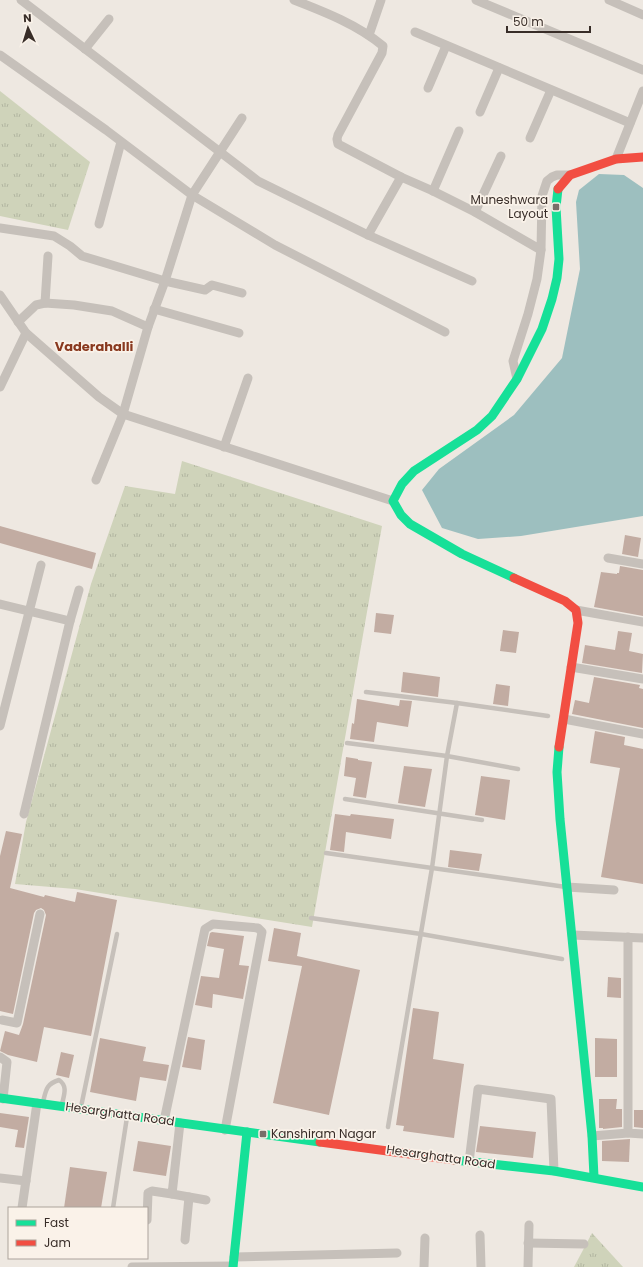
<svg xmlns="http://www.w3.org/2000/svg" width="643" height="1267" viewBox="0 0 643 1267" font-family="Poppins,sans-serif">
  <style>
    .grass { fill: url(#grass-tufts) }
    .water { fill: #9dbfbf }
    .building { fill: #c2aca2 }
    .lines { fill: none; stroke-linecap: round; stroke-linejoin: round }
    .lane { stroke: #c6c0ba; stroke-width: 4.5 }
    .street { stroke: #c6c0ba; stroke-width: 9 }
    .fast { stroke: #16e098; stroke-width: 9 }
    .jam { stroke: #f24e42; stroke-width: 9 }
    .poi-dot { fill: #786e69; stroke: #faf2e9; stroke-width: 1.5 }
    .labels { text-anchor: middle; stroke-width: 3.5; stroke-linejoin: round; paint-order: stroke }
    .poi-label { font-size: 12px; fill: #382d28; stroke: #faf2e9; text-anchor: end }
    .street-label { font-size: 12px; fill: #382d28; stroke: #faf2e9 }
    .neighbourhood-label { font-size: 13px; font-weight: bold; fill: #89391f; stroke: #faf2e9 }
  </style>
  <defs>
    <pattern id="grass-tufts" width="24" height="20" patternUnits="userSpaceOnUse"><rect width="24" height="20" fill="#cfd3ba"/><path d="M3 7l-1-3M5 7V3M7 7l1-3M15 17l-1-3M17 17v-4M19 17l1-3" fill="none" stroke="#b2b5a0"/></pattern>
  </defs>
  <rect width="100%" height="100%" fill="#eee8e1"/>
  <g class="grass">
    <polygon points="0,91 90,162 68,230 0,216"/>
    <polygon points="182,461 382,526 312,927 75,889 15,884 26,822 91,584 125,486 175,494"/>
    <polygon points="592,1233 623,1267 574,1267"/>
  </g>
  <polygon class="water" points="599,174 624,175 643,188 643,516 521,536 478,539 442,528 422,490 439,469 514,415 562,358 580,269 576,202 579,190"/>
  <g class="building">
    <polygon points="0,526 96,553 92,569 0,543"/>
    <polygon points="625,535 641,538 638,557 622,554"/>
    <polygon points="620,566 643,570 643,616 594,607 601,572 617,574 617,573 619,573"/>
    <polygon points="376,613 394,615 391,634 374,632"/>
    <polygon points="503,630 519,632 516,653 500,651"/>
    <polygon points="618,631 632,633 629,651 643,654 642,673 582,663 585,645 615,650"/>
    <polygon points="403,672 440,677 438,697 401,692"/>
    <polygon points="594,677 640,685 639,688 643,689 643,728 572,714 575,700 589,703"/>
    <polygon points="496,684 510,686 508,706 493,704"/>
    <polygon points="357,699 399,706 400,700 412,701 408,727 377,722 374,742 350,739 352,723 354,724"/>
    <polygon points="595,731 625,737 624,745 643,749 643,884 601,877 620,768 590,763"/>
    <polygon points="346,757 358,759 358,760 372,762 366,798 353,796 356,778 344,776"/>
    <polygon points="404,766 432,769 425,807 398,803"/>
    <polygon points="481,776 510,780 505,820 475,815"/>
    <polygon points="335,814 350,816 351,814 394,819 391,839 346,832 344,852 330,850"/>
    <polygon points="6,831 22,834 10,888 44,897 45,895 75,902 77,892 117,900 91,1036 44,1027 37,1062 8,1055 0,1051 5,1031 19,1035 23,1024 46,915 44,910 41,908 36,910 34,913 13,1014 0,1011 0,856"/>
    <polygon points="450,850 482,854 479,871 448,867"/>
    <polygon points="274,928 301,933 297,956 360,970 329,1115 273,1103 302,966 268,961"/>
    <polygon points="212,932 244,936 239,965 249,966 243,999 213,994 212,1008 195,1005 201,976 219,978 224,949 207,946 210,933"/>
    <polygon points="608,977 621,978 621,998 607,997"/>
    <polygon points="413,1008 439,1012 433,1059 464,1064 454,1138 403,1131 404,1126 396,1125"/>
    <polygon points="188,1037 205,1040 201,1070 182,1067"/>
    <polygon points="100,1038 146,1047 143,1061 169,1065 166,1081 140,1077 136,1101 90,1092"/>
    <polygon points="595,1038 617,1039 617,1077 595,1077"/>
    <polygon points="61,1052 74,1055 69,1078 56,1075"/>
    <polygon points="599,1099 617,1099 616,1109 622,1109 622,1127 603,1129 603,1128 599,1128"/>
    <polygon points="634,1110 643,1110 643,1128 634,1127"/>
    <polygon points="0,1113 29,1117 24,1148 15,1147 18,1130 0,1127"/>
    <polygon points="480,1126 536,1132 533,1158 476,1152"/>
    <polygon points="630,1139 629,1162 602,1161 602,1141"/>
    <polygon points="138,1141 171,1146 166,1176 133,1171"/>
    <polygon points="70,1167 107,1172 101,1208 64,1208"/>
  </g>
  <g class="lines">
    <g class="lane">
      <polyline points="366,692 457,703 548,716"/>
      <polyline points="347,743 447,756 518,769"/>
      <polyline points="345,799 482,820"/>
      <polyline points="326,853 566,887"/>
      <polyline points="311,918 421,934 562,959"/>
      <path d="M43,1102C46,1090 46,1084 59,1080C68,1086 64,1095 62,1104"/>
      <polyline points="81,1107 117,934"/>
      <polyline points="388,1127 432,868 447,756 457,703"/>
      <polyline points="113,1208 127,1117"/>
    </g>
    <g class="street">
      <polyline points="21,0 258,181 368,235 472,281"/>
      <path d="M294,0C325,12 358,25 383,46L382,53L338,135L337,139L338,144L401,177L433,191L475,212L541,250L542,196L547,181L552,177L557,175H570"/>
      <polyline points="476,0 643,70"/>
      <polyline points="609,0 643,15"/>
      <polyline points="415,32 630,123"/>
      <polyline points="369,35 381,0"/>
      <polyline points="85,49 109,19"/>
      <polyline points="0,55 106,130 192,195 275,245 445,332"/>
      <polyline points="428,88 446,46"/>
      <polyline points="480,112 499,68"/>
      <polyline points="530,138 551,90"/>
      <polyline points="616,159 643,91"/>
      <polyline points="433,191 459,131"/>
      <polyline points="475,212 501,156"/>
      <polyline points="99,224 121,142"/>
      <polyline points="0,228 54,236 70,246 82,256 165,281 205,290 212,285 242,293"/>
      <polyline points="368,235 401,177"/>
      <polyline points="0,295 26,333 99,397 123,414 393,501"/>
      <polyline points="45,303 48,256"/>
      <polyline points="154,309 239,333"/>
      <polyline points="18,322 36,305 45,303 74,305 112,311 148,327"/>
      <polyline points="517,379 513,361 528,314 537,279 541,250"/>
      <polyline points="0,387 26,333"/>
      <polyline points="224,447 248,378"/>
      <polyline points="96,480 123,414 148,327 165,281 192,195 242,118"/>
      <polyline points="608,558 643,564"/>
      <polyline points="0,604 70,621 79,590"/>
      <polyline points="576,610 643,622"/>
      <polyline points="571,667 643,679"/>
      <polyline points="564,719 643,734"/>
      <polyline points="0,726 41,565"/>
      <polyline points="24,814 70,621"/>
      <polyline points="567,887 614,890"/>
      <polyline points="572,935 643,938"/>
      <polyline points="628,937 628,1133 643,1134"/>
      <polyline points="2,1020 17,1023 40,914"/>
      <polyline points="0,1057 7,1062 3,1099"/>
      <polyline points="164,1121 205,929 213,924 258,928 262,932 225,1130"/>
      <polyline points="592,1136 628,1133"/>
      <polyline points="469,1162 478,1089 551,1099 554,1171"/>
      <polyline points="0,1178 26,1181"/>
      <polyline points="172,1194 206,1200"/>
      <polyline points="22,1208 37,1103"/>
      <polyline points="147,1220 148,1193 152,1191 172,1194 180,1123"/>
      <polyline points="480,1235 481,1267"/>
      <polyline points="185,1240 189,1197"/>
      <polyline points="528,1243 584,1244"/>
      <polyline points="234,1257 397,1253"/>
      <polyline points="132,1267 233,1266"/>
      <polyline points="424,1267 425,1238"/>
      <polyline points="528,1267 529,1225"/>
    </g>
    <g class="fast">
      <polyline points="514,578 462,554 410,524 401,515 393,501 402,484 414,471 477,430 492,416 517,379 542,329 552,299 557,278 559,259 556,207 558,189"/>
      <polyline points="559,747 557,772 560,819 592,1136 594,1177"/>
      <polyline points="0,1098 320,1142"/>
      <polyline points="455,1160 554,1171 643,1187"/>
      <polyline points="233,1267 247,1132"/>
    </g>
    <g class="jam">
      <polyline points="558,189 570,175 616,159 643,157"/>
      <polyline points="514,578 565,601 576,610 578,623 559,747"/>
      <polyline points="320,1142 455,1160"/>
    </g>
  </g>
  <g class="poi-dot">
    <rect x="552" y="203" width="8" height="8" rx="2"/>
    <rect x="259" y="1130" width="8" height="8" rx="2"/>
  </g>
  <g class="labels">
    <g class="poi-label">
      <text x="548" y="204">Muneshwara<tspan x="548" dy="14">Layout</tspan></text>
      <text x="271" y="1138" text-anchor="start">Kanshiram Nagar</text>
    </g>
    <g class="street-label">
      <text transform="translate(120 1114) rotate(8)" y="4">Hesarghatta Road</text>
      <text transform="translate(441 1157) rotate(8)" y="4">Hesarghatta Road</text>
    </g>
    <g class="neighbourhood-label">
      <text x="94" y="351">Vaderahalli</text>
    </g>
  </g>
  <rect x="8" y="1207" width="140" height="52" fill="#faf2e9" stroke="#aca39c"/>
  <rect x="16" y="1220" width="20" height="6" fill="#16e098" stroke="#aca39c"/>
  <text x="44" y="1227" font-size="12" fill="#382d28">Fast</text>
  <rect x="16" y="1240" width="20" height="6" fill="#f24e42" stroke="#aca39c"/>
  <text x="44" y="1247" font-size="12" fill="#382d28">Jam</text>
  <g transform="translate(28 28) rotate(356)" stroke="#faf2e9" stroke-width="3" paint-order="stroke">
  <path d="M0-3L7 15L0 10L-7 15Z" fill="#382d28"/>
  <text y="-6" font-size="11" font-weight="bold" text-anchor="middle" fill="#382d28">N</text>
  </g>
  <path d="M507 26v6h83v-6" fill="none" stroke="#382d28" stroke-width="2"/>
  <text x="513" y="26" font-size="12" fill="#382d28" stroke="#faf2e9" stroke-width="3" paint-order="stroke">50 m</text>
</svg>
